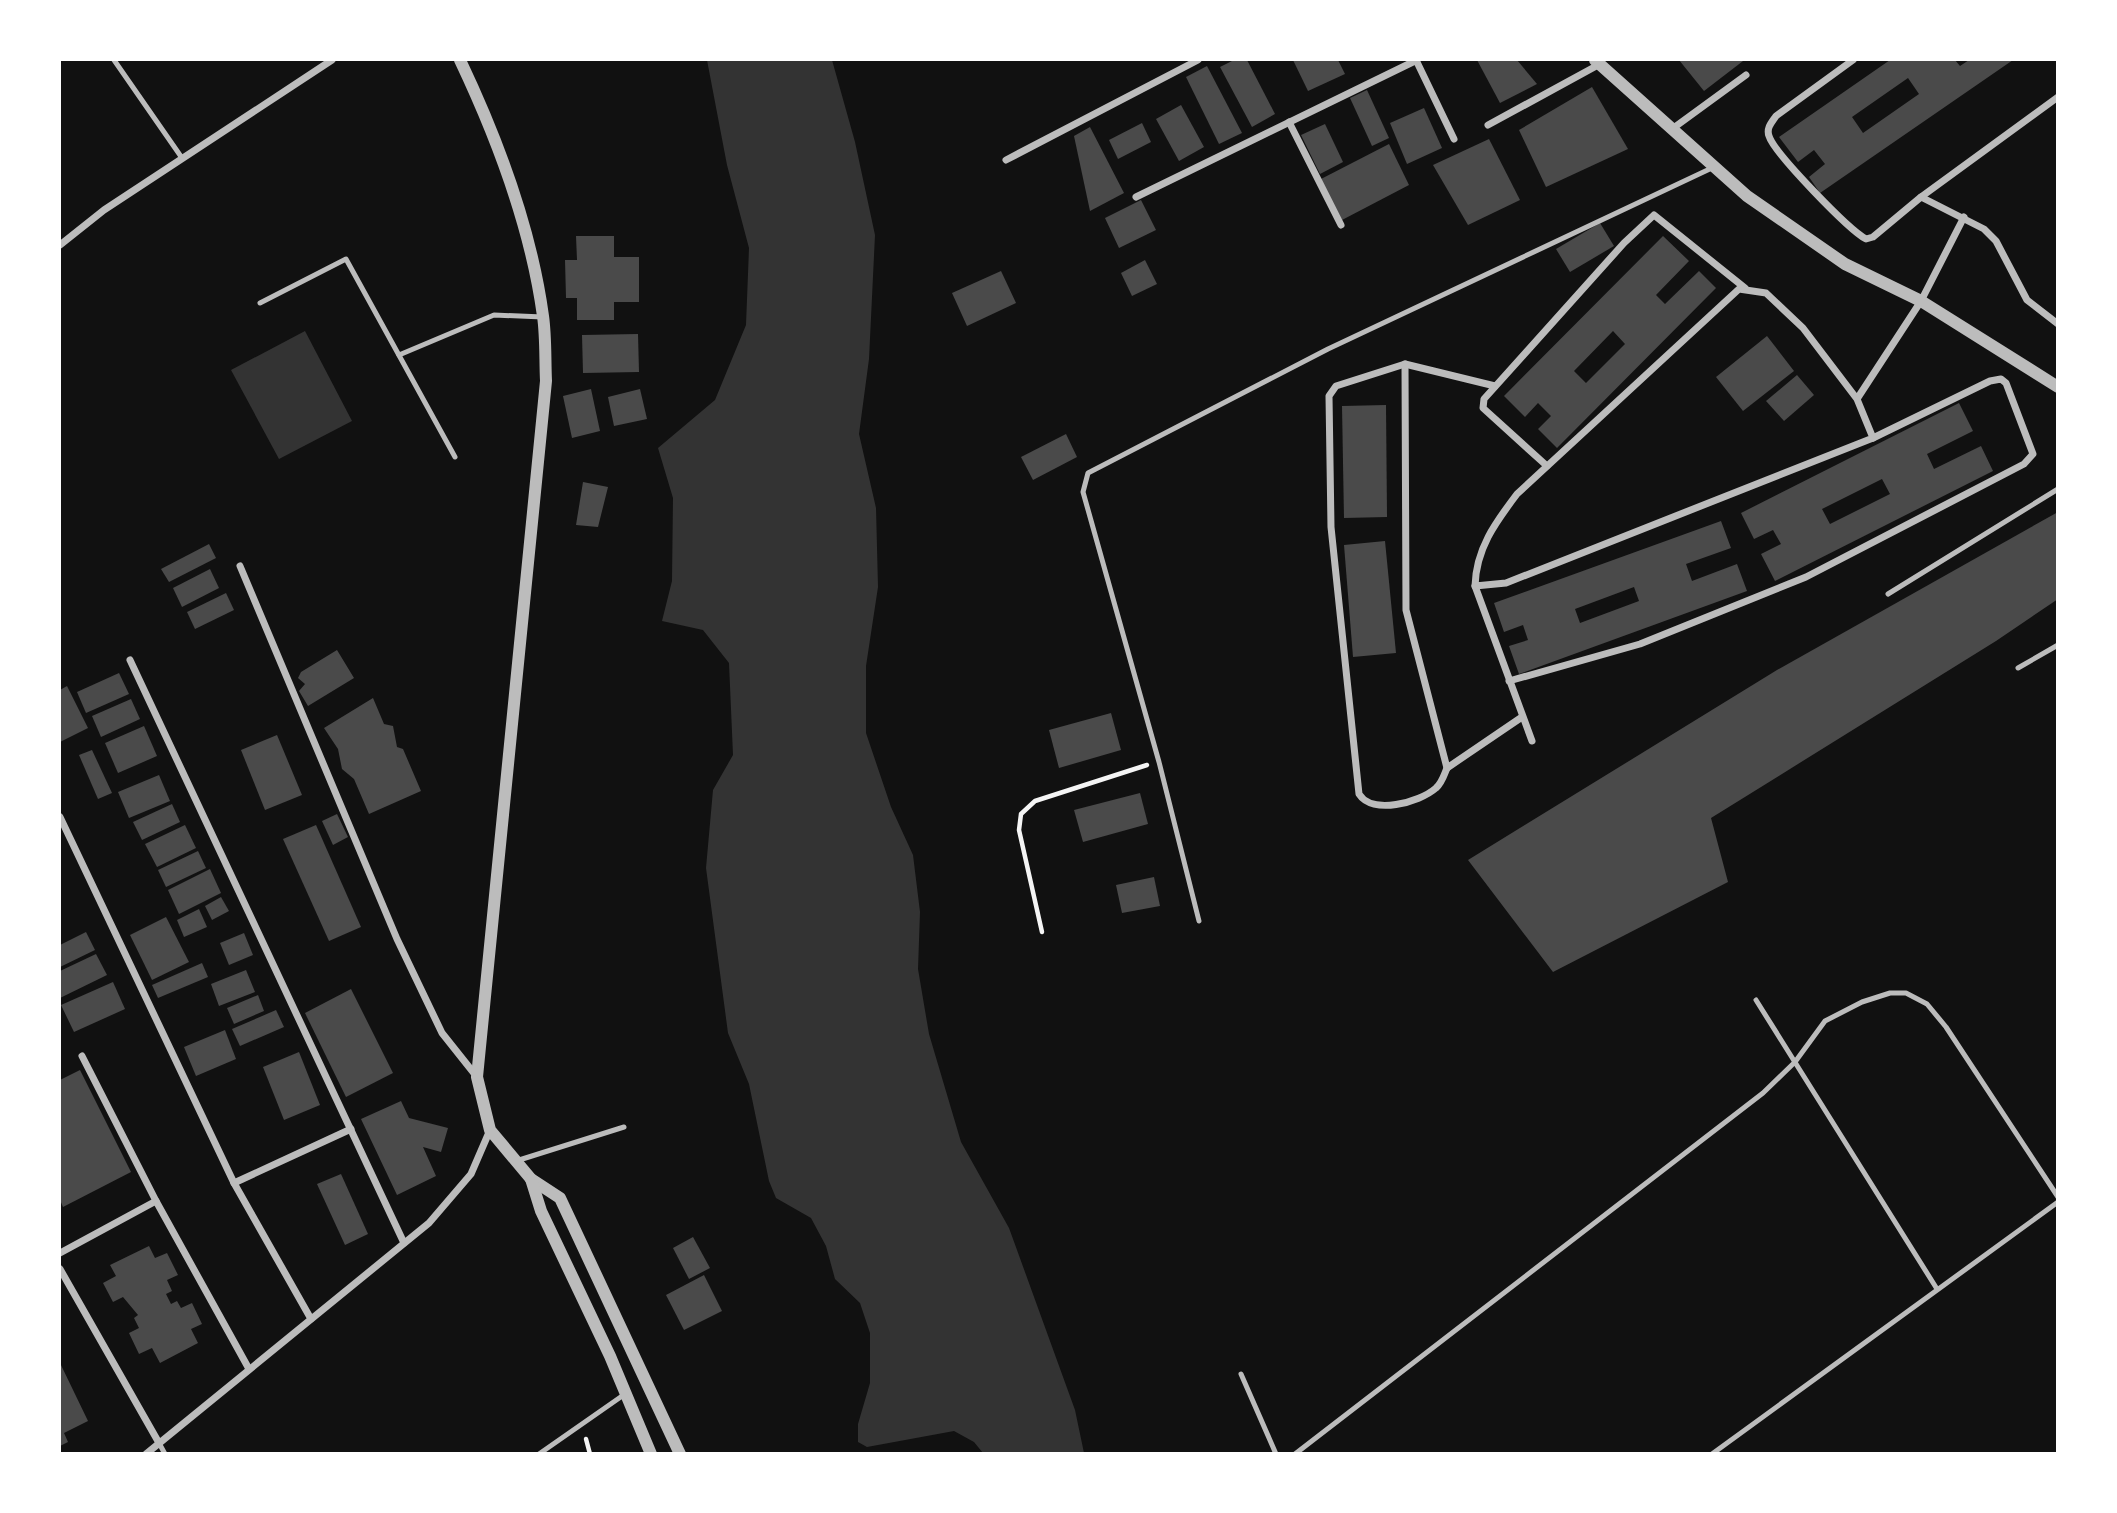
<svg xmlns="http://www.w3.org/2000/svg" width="2117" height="1513" viewBox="0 0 2117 1513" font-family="'Archivo Narrow',sans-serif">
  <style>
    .water { fill: #333 }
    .building { fill: #4a4a4a; fill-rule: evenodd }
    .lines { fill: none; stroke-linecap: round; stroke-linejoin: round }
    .path { stroke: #f5f5f5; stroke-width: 4.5 }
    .service { stroke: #bcbcbc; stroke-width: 5 }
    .minor { stroke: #bcbcbc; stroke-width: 7 }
    .tertiary { stroke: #bcbcbc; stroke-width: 12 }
  </style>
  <rect width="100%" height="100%" fill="#111"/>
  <g class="water">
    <polygon points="707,60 832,60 855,142 875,235 869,359 859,434 876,508 878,587 866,666 866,733 891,807 913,855 920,912 918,969 929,1034 961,1142 1009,1228 1075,1410 1084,1453 983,1453 974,1442 954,1431 867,1447 858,1442 858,1424 870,1383 870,1333 860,1303 835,1279 826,1246 811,1218 776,1198 769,1181 749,1084 728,1033 706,868 713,790 733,755 729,663 703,630 662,621 672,581 673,498 658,448 715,400 746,325 749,248 727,165"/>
    <polygon points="305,331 352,421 279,459 231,370"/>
  </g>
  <g class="building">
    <polygon points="1234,60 1247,60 1275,114 1252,127 1220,67"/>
    <polygon points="1293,60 1338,60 1345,74 1308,91"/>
    <polygon points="1477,60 1517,60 1537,84 1500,103"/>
    <polygon points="1679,60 1742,60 1743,61 1704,91"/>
    <path d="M1890,60H1955L1960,66L1969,60H2013L1820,193L1809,177L1825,164L1814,150L1798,162L1779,137ZM1908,78L1919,94L1863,133L1852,117Z"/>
    <polygon points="1207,66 1242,133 1219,144 1186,77"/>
    <polygon points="1592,87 1628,149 1546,187 1519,130"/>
    <polygon points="1367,90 1389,138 1372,146 1350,98"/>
    <polygon points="1181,105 1204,147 1179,161 1156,119"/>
    <polygon points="1424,108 1442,148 1407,164 1390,123"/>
    <polygon points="1142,123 1151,142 1118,159 1109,140"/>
    <polygon points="1325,124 1343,162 1320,174 1301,135"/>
    <polygon points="1090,127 1124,193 1090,211 1074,136"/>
    <polygon points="1489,139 1520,200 1468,225 1433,165"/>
    <polygon points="1389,144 1409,185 1342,220 1321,179"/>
    <polygon points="1141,200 1156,230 1119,248 1105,218"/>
    <polygon points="1600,223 1614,246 1570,272 1556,249"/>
    <polygon points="576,236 614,236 614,257 639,257 639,302 614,302 614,320 577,320 577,298 566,298 565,260 577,260"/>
    <path d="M1663,236L1689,261L1656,295L1665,304L1699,271L1716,288L1557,448L1538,429L1551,416L1538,403L1525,417L1504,396ZM1613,331L1625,344L1586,383L1574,371Z"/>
    <polygon points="1145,260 1157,284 1132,296 1121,273"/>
    <polygon points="1001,271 1016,303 967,326 952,293"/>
    <polygon points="638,334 639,372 583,373 582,335"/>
    <polygon points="1767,336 1794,371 1743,411 1716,377"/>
    <polygon points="1797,375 1814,395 1784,421 1766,401"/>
    <polygon points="591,389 600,431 572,438 563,396"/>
    <polygon points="640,389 647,419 614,426 608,397"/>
    <path d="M1959,403L1973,431L1927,454L1934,469L1981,446L1993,471L1775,581L1761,554L1781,544L1773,530L1754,539L1741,513ZM1882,479L1890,494L1830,524L1822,509Z"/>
    <polygon points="1386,405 1387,517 1344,518 1342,406"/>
    <polygon points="1066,434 1077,457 1033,480 1021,457"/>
    <polygon points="583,482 608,487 598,527 576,525"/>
    <polygon points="2058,512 2058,599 1996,641 1711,818 1728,882 1553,972 1468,860 1777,670"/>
    <path d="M1721,521L1731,548L1686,564L1692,581L1737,564L1747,591L1519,674L1509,646L1528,640L1523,625L1504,632L1494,603ZM1634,587L1639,601L1580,623L1575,609Z"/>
    <polygon points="1385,541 1396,653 1353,657 1344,545"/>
    <polygon points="209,544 216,558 169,582 161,569"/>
    <polygon points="210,569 219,588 182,607 173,588"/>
    <polygon points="226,593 234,610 195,629 187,612"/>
    <polygon points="337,650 354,678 308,706 299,691 305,684 298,678 301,672"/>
    <polygon points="119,673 129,694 86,713 77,692"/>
    <polygon points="67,686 88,728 60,742 60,690"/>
    <polygon points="373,698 384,724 393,726 397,747 403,749 421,791 369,814 354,779 342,769 338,749 324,728"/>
    <polygon points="131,699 140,719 101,737 92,716"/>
    <polygon points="1111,713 1121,750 1059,768 1049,730"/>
    <polygon points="144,726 157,756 118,773 105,743"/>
    <polygon points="277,735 302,795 265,810 241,750"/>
    <polygon points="92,750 112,793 98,799 79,755"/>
    <polygon points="159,775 170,801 129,818 118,792"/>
    <polygon points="1140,793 1148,824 1083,842 1074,810"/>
    <polygon points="172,804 180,822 142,840 133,822"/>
    <polygon points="337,814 348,837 333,845 322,821"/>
    <polygon points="185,825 196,848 157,867 145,844"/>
    <polygon points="316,825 361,927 329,941 283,839"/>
    <polygon points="198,851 206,868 166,887 158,870"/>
    <polygon points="210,869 221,893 179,914 168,890"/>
    <polygon points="1154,877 1160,906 1122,913 1116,885"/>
    <polygon points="221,897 229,911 212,920 205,906"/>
    <polygon points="199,909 207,927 184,937 177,920"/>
    <polygon points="166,917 189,962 152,980 130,935"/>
    <polygon points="86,932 95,950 60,967 60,945"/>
    <polygon points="244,933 253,955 229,965 220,943"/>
    <polygon points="96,954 107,975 60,998 60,971"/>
    <polygon points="202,963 208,977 158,998 152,985"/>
    <polygon points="246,970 255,992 219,1006 211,984"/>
    <polygon points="113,982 125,1009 74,1032 61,1005"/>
    <polygon points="351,989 393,1073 346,1097 305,1013"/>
    <polygon points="258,995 264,1011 234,1024 227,1008"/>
    <polygon points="276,1010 284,1027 240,1046 232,1029"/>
    <polygon points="225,1030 236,1059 196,1076 184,1047"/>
    <polygon points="299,1052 320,1105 284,1120 263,1067"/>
    <polygon points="80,1070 131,1172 63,1207 60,1200 60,1080"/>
    <polygon points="401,1101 409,1118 448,1128 441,1152 423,1147 436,1176 397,1195 361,1119"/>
    <polygon points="341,1174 368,1234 345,1245 317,1184"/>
    <polygon points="693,1237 710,1268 689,1279 673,1248"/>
    <polygon points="149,1246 155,1258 167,1253 178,1275 167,1280 172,1291 166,1294 171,1304 177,1301 181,1308 192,1303 202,1324 191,1329 198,1343 160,1363 152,1348 139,1354 129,1333 139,1328 134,1318 138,1315 123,1297 113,1302 103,1283 116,1276 110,1265"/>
    <polygon points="704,1275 722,1311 684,1330 666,1295"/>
    <polygon points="60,1363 88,1421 64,1433 68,1442 60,1446"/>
  </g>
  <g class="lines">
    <g class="path">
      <polyline points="1042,932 1019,830 1021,814 1035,801 1147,765"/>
      <polyline points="586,1439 590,1454"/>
    </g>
    <g class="service">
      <polyline points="114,60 182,158"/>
      <polyline points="260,303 346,259 455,457"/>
      <polyline points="399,355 494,315 543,317"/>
      <polyline points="1888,594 2058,489"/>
      <polyline points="2018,668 2058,645"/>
      <polyline points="1199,921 1159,762 1083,492 1088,473 1328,349 1714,167"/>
      <polyline points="1756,1000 1937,1289"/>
      <polyline points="516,1161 624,1127"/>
      <polyline points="1241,1374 1276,1454"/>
      <polyline points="159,1443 165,1454"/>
      <polyline points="539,1454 625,1394"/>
      <polyline points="1295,1454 1763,1093 1795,1062 1825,1021 1862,1002 1890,993 1906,993 1927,1004 1946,1027 2058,1197"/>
      <polyline points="1712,1454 2058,1202"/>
    </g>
    <g class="minor">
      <polyline points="1416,60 1454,139"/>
      <path d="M1853,60L1776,116C1772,122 1766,128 1769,136C1774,153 1849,230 1866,239L1873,237L1921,197L1984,229L1996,241L2027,300L2058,324"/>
      <polyline points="1289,122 1341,225"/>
      <polyline points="1488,125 1600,64"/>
      <polyline points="1672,129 1746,75"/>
      <polyline points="1006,160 1198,60"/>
      <polyline points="1136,197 1417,60"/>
      <polyline points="1921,197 2058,97"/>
      <polyline points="60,245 104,210 332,60"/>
      <polyline points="1405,364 1406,610 1447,768 1522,717"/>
      <path d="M1857,399L1873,438L1506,583L1475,586C1476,549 1495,523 1517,494L1739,289L1766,293L1803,328L1857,399L1921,301L1964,217"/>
      <polyline points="1547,466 1483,408 1484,399 1624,243 1654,215 1745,288"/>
      <polyline points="240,566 397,939 442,1033 477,1077"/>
      <polyline points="1475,586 1532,741"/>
      <polyline points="130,660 404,1243"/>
      <polyline points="1509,681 1640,644 1806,577 2024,464 2033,454 2006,383 2001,379 1990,381 1873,438"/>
      <path d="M1447,768C1444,775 1442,783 1436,788C1419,803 1372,815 1359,794L1331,527L1329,396L1336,386L1405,364L1495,386"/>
      <polyline points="60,817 234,1183 311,1319"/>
      <polyline points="82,1056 156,1201"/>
      <polyline points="234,1183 351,1129"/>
      <polyline points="60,1253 156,1201 249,1369"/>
      <polyline points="60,1269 159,1443"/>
      <polyline points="146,1454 429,1223 471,1174 490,1130"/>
    </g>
    <g class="tertiary">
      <path d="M460,60C498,140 531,228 543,316C546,337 545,360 546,381L477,1077L490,1130L531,1179L560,1198L680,1454"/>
      <polyline points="1595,60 1747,196 1845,264 1921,301 2058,387"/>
      <polyline points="531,1179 541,1211 610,1356 651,1454"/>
    </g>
  </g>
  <rect width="2117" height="1513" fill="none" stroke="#ffffff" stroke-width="122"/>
</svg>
